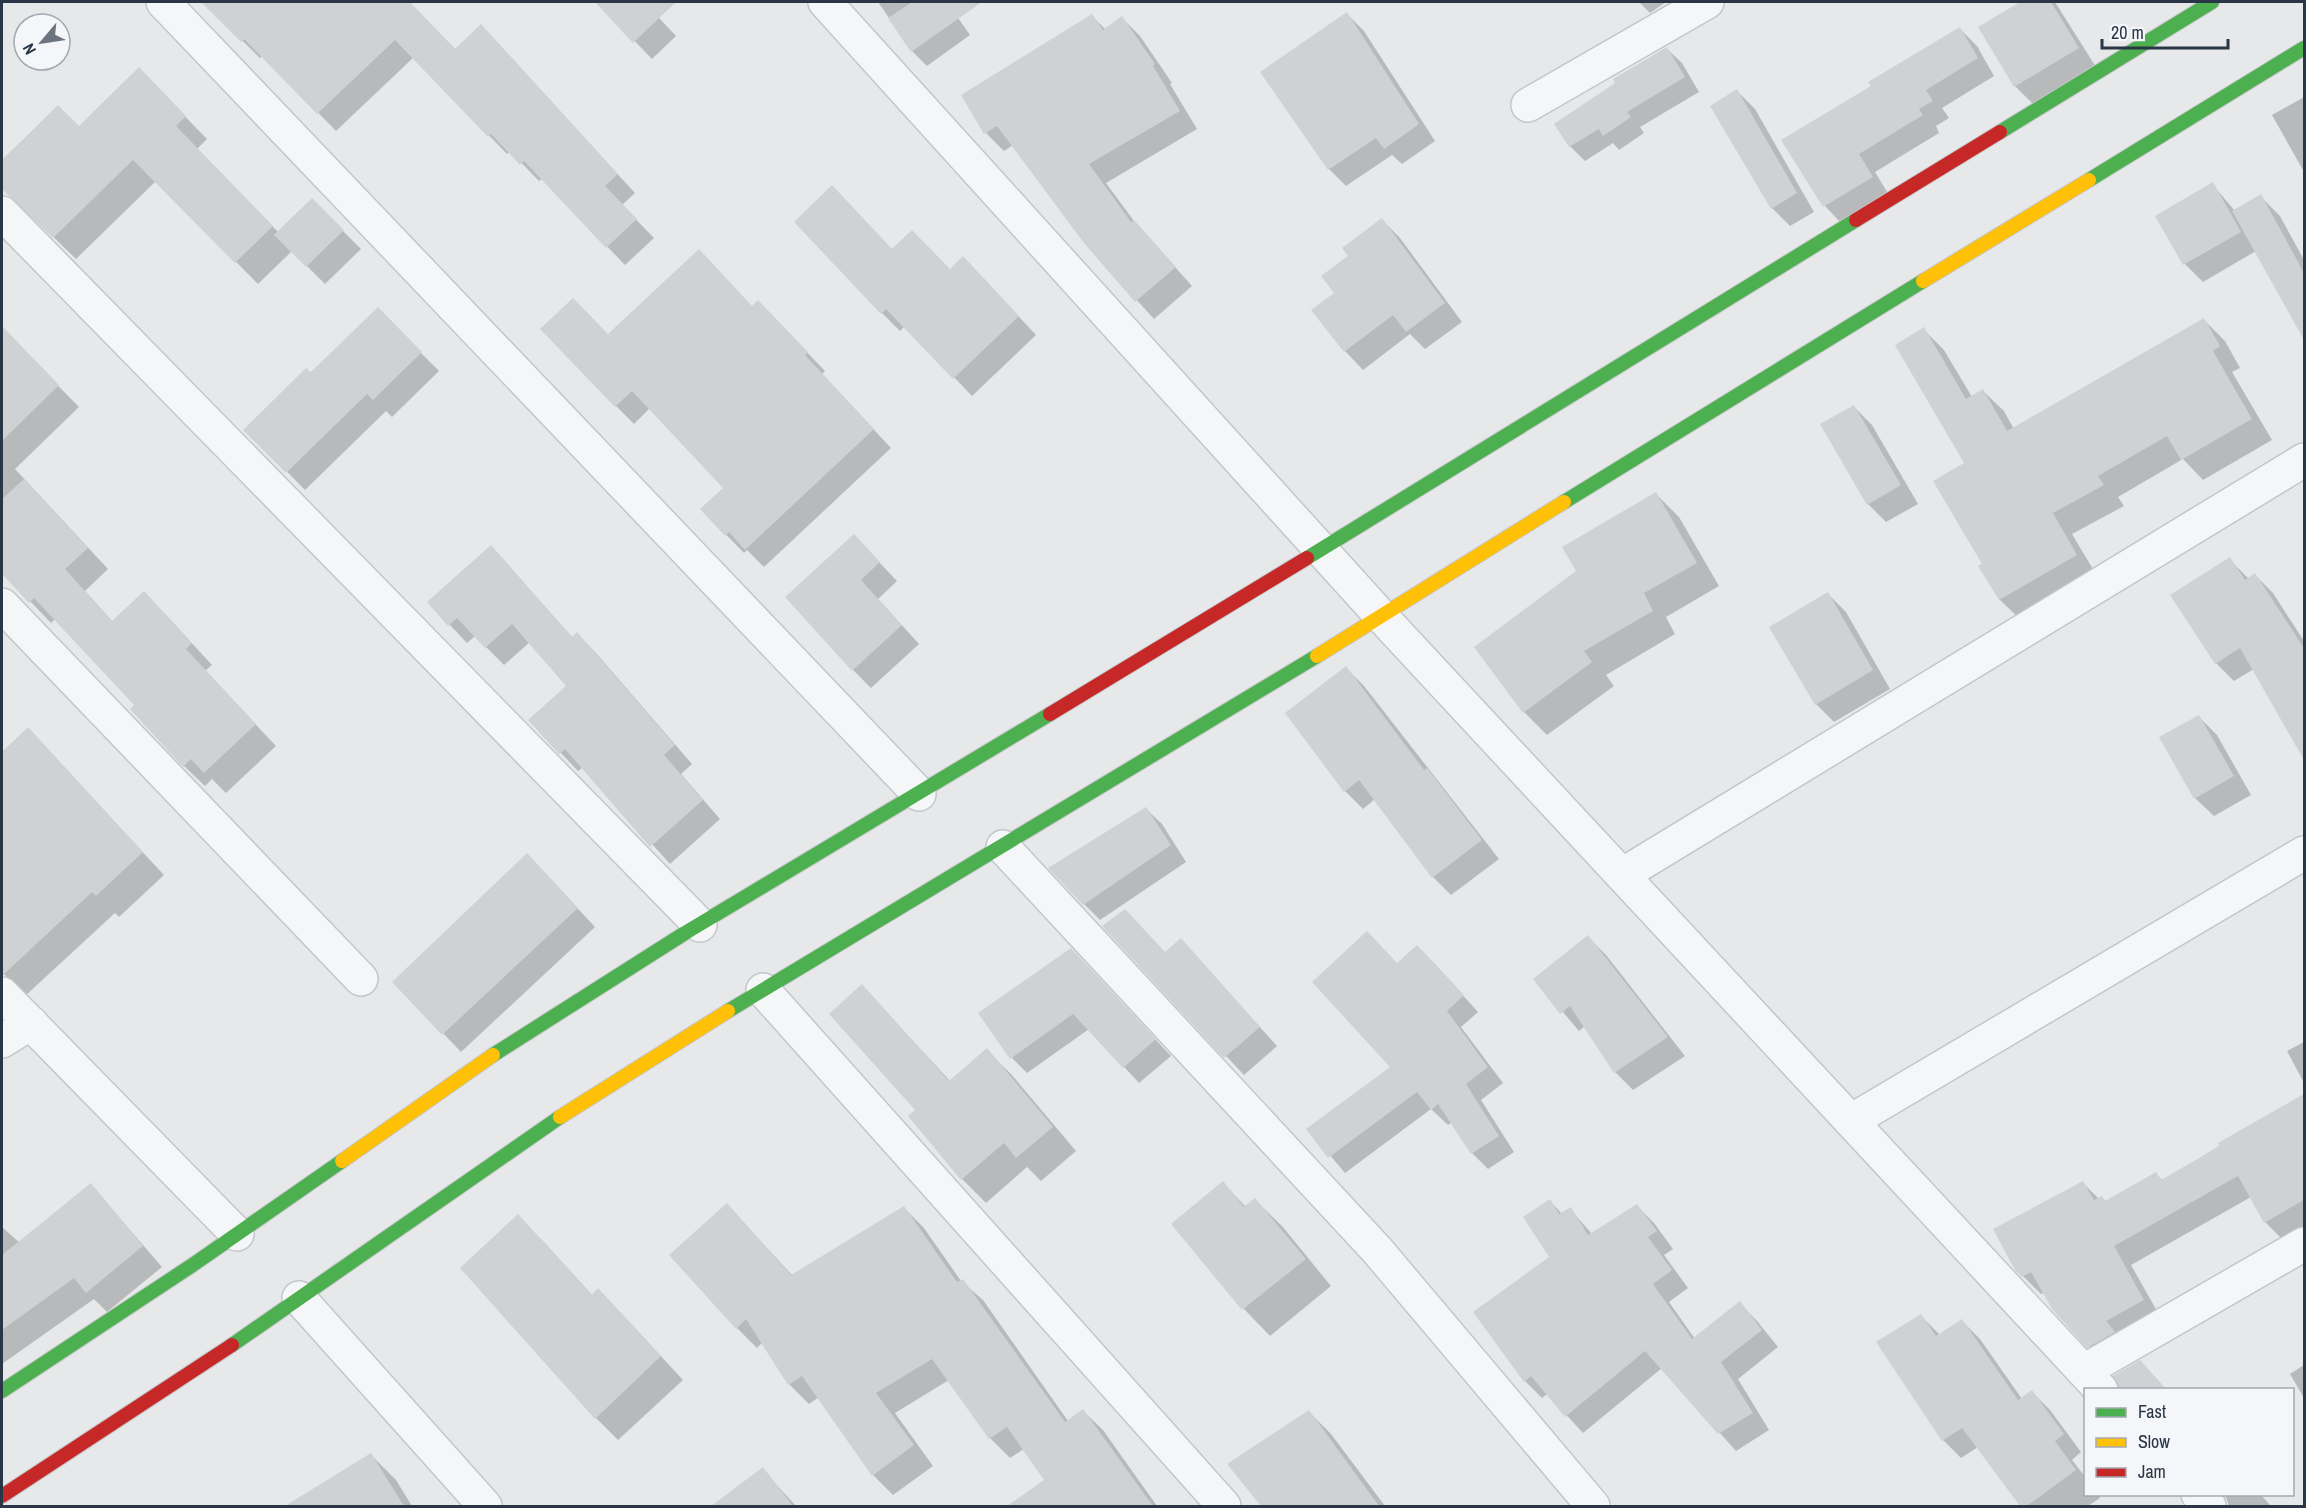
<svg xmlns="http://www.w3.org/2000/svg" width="2306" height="1508" viewBox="0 0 2306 1508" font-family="'Archivo Narrow',sans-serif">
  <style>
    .shadow { fill: #0003 }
    .building { fill: #cfd1d4 }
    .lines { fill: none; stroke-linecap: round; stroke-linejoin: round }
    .street-casing { stroke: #c4c6c8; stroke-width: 36 }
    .fast-casing { stroke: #c4c6c8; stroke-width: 16 }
    .slow-casing { stroke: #c4c6c8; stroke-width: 16 }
    .jam-casing { stroke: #c4c6c8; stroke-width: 16 }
    .street { stroke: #f5f6f7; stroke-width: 33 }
    .fast { stroke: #4caf50; stroke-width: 14 }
    .slow { stroke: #ffc107; stroke-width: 14 }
    .jam { stroke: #c62828; stroke-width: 14 }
  </style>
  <rect width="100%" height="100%" fill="#e6e8ea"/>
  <g class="shadow">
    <polygon points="232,2 409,2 456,50 481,26 635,193 622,205 654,238 625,265 542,179 539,181 510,151 507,154 414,57 336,131 263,56 260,58 217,16"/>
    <polygon points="597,2 644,2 676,36 652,59"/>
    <polygon points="878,2 947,2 970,35 927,66 912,51"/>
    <polygon points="1639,2 1666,2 1650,13"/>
    <polygon points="2023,2 2055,2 2096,67 2033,104 2015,86 1980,27"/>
    <polygon points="1347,14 1364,31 1435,141 1402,164 1392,155 1346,186 1329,169 1262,72"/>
    <polygon points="1091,15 1106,30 1122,18 1140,36 1172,83 1170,84 1197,129 1106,183 1134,221 1192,286 1154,319 1085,243 1013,145 1004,151 986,133"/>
    <polygon points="1960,29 1977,46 1994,76 1942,108 1949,118 1936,126 1939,133 1875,172 1889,195 1842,224 1825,206 1783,141 1873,87"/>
    <polygon points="1667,49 1682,63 1699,92 1640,127 1644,133 1619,150 1613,143 1585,161 1570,146"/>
    <polygon points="1737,91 1755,109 1814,212 1790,226 1772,208"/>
    <polygon points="161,92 207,139 197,149 279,233 312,200 361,249 325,284 292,251 258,284 156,181 76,259 2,187 2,162 58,107 79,128"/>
    <polygon points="2304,97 2304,172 2272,115"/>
    <polygon points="2212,184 2235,211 2260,196 2280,216 2304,260 2304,337 2256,251 2203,282 2185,264 2157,216"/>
    <polygon points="1382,220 1400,238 1462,322 1425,349 1410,334 1363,370 1345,351 1313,310 1336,293 1350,256"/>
    <polygon points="893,250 950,271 981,276 1036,335 972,396 905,326 900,331 882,313"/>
    <polygon points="752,307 776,320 825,371 822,374 891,448 764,567 747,550 744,553 702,510 725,488 650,408 634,424 616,406 609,336"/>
    <polygon points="377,309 439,371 392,417 386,411 305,490 246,430 311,374"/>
    <polygon points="2204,320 2225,341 2240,368 2232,372 2272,440 2203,480 2183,459 2118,497 2124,506 2072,534 2097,576 2021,620 2000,600 1981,567 1984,565 1966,463 1923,329 1944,350 1972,397 1983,391 2004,411 2014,429"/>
    <polygon points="7,334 79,407 15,469 108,569 85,591 113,622 165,614 212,665 205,671 276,746 226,793 212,779 205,786 184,766 136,705 55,619 51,623 2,572 2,340"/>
    <polygon points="1854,407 1872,425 1918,504 1886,522 1868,504"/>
    <polygon points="1656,494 1679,517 1719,586 1666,617 1675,634 1606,675 1614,686 1547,735 1524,712 1578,571"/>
    <polygon points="854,536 897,581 878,599 919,644 871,688 853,670"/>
    <polygon points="491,547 573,638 577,634 595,652 692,764 681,774 720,819 670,864 583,767 578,771 530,720 568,687 530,642 504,665 475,636 467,643 429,603"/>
    <polygon points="2229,559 2249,579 2255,575 2273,593 2304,641 2304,754 2254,669 2234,681 2216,663 2172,596"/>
    <polygon points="1828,594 1846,612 1890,689 1834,722 1816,704"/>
    <polygon points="1346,668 1364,686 1499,859 1451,895 1433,877 1375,799 1363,809 1345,791"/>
    <polygon points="2199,717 2217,735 2251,795 2214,816 2195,798"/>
    <polygon points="28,729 164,875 119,917 115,913 25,996 2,972 2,844 22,825 2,803 2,754"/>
    <polygon points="1146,809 1162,824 1186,862 1100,920 1084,904"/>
    <polygon points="545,873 595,927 461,1052 394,982"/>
    <polygon points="1104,926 1166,953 1181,940 1277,1046 1244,1075"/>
    <polygon points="1588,937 1606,955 1685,1056 1633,1090 1615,1072 1585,1026 1579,1031 1535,979"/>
    <polygon points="1433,962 1478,1012 1461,1027 1503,1083 1481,1100 1514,1152 1488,1169 1472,1153 1452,1122 1448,1125 1431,1109 1345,1173 1308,1129 1392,1067"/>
    <polygon points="1086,965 1171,1056 1139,1083 1089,1029 1027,1073 1012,1058"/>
    <polygon points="862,986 951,1082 987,1051 1011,1074 1076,1151 1041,1181 1027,1167 986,1203 962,1179 917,1110"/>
    <polygon points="2304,1042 2304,1083 2287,1051"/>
    <polygon points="2269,1115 2288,1133 2304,1163 2304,1228 2283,1240 2265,1222 2251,1197 2131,1265 2161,1318 2106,1365 2044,1293 2041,1294 2017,1270 2082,1182 2099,1199 2102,1197 2106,1202 2156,1174 2163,1181"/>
    <polygon points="1223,1183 1246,1207 1255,1200 1282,1226 1331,1286 1270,1336 1244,1309 1173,1224"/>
    <polygon points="91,1185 162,1267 107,1312 94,1299 2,1364 2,1227 20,1243"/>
    <polygon points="1550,1201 1562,1214 1570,1209 1592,1234 1637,1206 1654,1223 1673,1249 1664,1255 1688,1288 1669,1302 1695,1339 1739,1303 1757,1321 1778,1347 1738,1379 1769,1430 1736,1451 1662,1368 1583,1433 1547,1394 1542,1398 1525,1381 1551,1257"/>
    <polygon points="727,1205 793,1276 904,1208 924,1228 961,1281 983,1300 1068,1421 1083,1411 1103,1430 1157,1506 1010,1506 1046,1480 1024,1449 1010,1458 990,1438 949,1380 895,1413 933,1466 893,1495 873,1475 819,1397 809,1404 789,1384 763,1342 757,1348 737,1328"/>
    <polygon points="541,1239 593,1296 621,1313 683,1380 618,1440 596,1418"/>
    <polygon points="1921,1316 1940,1335 1962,1321 1980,1339 2022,1399 2032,1392 2050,1410 2081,1452 2072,1460 2086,1478 2086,1494 2098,1494 2100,1498 2088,1506 2022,1506 1978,1447 1961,1458 1943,1440"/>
    <polygon points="2304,1365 2304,1398 2290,1374"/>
    <polygon points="2115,1376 2156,1378 2166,1390 2121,1390"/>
    <polygon points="1309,1412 1331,1434 1385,1506 1262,1506 1229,1464"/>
    <polygon points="371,1455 396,1480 412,1506 288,1506"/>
    <polygon points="762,1469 796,1506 713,1506"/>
    <polygon points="2225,1494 2260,1494 2271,1506 2229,1506"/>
  </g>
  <g class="building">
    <polygon points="201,2 410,2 455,49 481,24 618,174 605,186 637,219 606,248 524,161 520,165 491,134 488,137 395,40 317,114 244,39 241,42"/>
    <polygon points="595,2 676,2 633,43"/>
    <polygon points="912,2 982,2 911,52 888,18"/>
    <polygon points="2020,2 2051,2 2079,48 2014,87 1978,27"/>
    <polygon points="1347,12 1419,124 1384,149 1376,138 1328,170 1260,72"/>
    <polygon points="1092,14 1103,30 1122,16 1155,64 1153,66 1180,111 1089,164 1131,222 1134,220 1176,267 1135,302 1084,243 997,126 984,134 961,95"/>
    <polygon points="1960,27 1978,58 1926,90 1933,101 1919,109 1923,115 1859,154 1873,177 1823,207 1781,140 1871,86 1868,82"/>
    <polygon points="1667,47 1685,77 1627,112 1631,117 1603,136 1599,129 1569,147 1554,124 1615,83 1613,79"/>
    <polygon points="139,67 186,116 176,126 273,226 235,263 133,160 53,238 2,189 2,160 58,105 79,126"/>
    <polygon points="1737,89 1797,193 1771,209 1710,106"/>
    <polygon points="2213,182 2241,232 2183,265 2155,216"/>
    <polygon points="832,185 892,249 912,230 950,269 963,256 1019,316 953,379 886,309 881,314 794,222"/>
    <polygon points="2261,194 2304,273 2304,340 2232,211"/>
    <polygon points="312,198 344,230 306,267 274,235"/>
    <polygon points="1382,218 1445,303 1406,332 1393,315 1344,352 1311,310 1334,293 1321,276 1348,256 1342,248"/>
    <polygon points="699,249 752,306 758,300 808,352 805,355 874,429 745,550 729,532 725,536 700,509 723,488 632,391 615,407 540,329 573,298 608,334"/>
    <polygon points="378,307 422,352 373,400 367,394 286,473 243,430 306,368 311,372"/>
    <polygon points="2204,318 2220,346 2213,351 2252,419 2181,460 2167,436 2098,476 2104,485 2053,513 2077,555 1999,600 1978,566 1982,564 1933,481 1964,463 1895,345 1924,327 1966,399 1983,389 2007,431"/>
    <polygon points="2,326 59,385 2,441"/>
    <polygon points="1854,405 1901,485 1867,505 1820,424"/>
    <polygon points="24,479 88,548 65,569 112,621 144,591 192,643 186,649 256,724 204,773 191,759 183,767 130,709 134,705 34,598 29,603 2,574 2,499"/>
    <polygon points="1656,492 1697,563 1644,593 1653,611 1584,651 1592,662 1523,713 1474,647 1576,571 1562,547"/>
    <polygon points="854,534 880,562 861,580 902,625 852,671 785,597"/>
    <polygon points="491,545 572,637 577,632 675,745 664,755 703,800 650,847 565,749 559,754 528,720 566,686 512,624 485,648 457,618 448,626 427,602"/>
    <polygon points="2230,557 2245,580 2255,573 2304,648 2304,760 2240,648 2215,664 2170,595"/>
    <polygon points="1828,592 1873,670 1815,705 1769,627"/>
    <polygon points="1346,666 1424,770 1427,768 1482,840 1432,878 1359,780 1344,792 1285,713"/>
    <polygon points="2199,715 2234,776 2194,799 2159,737"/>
    <polygon points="28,727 143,852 96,896 92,892 2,976 2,752"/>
    <polygon points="1146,807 1171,845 1083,905 1048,868"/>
    <polygon points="527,853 578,908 442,1035 392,982"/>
    <polygon points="1125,909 1165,952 1181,938 1260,1027 1224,1058 1102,926"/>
    <polygon points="1367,931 1397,963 1417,945 1464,995 1447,1011 1488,1067 1466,1084 1499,1136 1471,1154 1438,1104 1431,1110 1417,1092 1328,1158 1306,1129 1390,1067 1312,982"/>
    <polygon points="1588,935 1668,1037 1614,1073 1570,1006 1560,1014 1533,979"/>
    <polygon points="1071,948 1156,1039 1123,1068 1073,1014 1010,1059 978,1013"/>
    <polygon points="862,984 949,1081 987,1048 1053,1127 1016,1158 1004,1143 961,1180 908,1116 915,1110 829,1014"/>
    <polygon points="2304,1094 2304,1200 2264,1223 2238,1176 2114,1246 2144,1300 2106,1321 2115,1332 2087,1348 2052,1309 2031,1272 2022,1277 2015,1270 1993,1229 2083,1181 2094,1200 2102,1196 2105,1201 2156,1172 2161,1180 2220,1146 2218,1143"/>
    <polygon points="1223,1181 1244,1207 1255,1198 1306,1259 1242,1310 1171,1224"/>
    <polygon points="91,1183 143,1246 86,1293 74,1278 2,1330 2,1255"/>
    <polygon points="1550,1199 1559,1214 1571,1207 1588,1235 1637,1204 1657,1231 1648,1237 1672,1270 1653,1284 1692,1339 1740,1301 1762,1330 1721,1362 1753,1413 1718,1434 1645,1351 1565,1417 1531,1376 1524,1382 1473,1312 1549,1257 1523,1217"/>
    <polygon points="727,1203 791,1275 904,1206 957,1282 963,1279 1065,1422 1083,1409 1153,1506 1007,1506 1044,1480 1007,1427 989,1439 932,1359 876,1393 914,1445 872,1476 802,1376 788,1385 746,1319 736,1329 669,1255"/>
    <polygon points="518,1214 592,1295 598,1288 661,1356 595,1419 460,1268"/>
    <polygon points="1921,1314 1936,1336 1962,1319 2018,1400 2032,1390 2064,1434 2055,1441 2076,1470 2027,1506 2020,1506 1962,1428 1942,1441 1876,1342"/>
    <polygon points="2140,1360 2166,1389 2119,1389 2113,1376"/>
    <polygon points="1309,1410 1379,1506 1261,1506 1227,1464"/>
    <polygon points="371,1453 404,1506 285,1506"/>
    <polygon points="763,1467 793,1506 711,1506"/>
  </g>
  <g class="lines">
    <defs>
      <g id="street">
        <polyline points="163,2 919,794"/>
        <polyline points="825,2 1381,616 2101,1390"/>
        <polyline points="1528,105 1707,2"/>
        <polyline points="2,213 700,925"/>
        <polyline points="2,605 361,979"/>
        <polyline points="1003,847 1377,1250 1593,1506"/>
        <polyline points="1622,875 2304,460"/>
        <polyline points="763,990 1224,1506"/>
        <polyline points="2,994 237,1234"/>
        <polyline points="2,1041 31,1023"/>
        <polyline points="1851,1121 2304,853"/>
        <polyline points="299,1298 485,1506"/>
        <polyline points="2084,1371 2304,1244"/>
        <polyline points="2198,1494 2209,1506"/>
      </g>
      <g id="fast">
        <polyline points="2000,132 2212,2"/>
        <polyline points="2089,180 2304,48"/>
        <polyline points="1564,502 1923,281"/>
        <polyline points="1307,558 1856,220"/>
        <polyline points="728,1011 1317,656"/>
        <polyline points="493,1055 685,933 1050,714"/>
        <polyline points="232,1345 560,1117"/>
        <polyline points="2,1391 194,1264 342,1161"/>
      </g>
      <g id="slow">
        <polyline points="1923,281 2089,180"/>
        <polyline points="1317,656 1564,502"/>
        <polyline points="560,1117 728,1011"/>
        <polyline points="342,1161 493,1055"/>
      </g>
      <g id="jam">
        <polyline points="1856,220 2000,132"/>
        <polyline points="1050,714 1307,558"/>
        <polyline points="2,1496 232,1345"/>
      </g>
    </defs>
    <use href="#street" class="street-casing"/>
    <use href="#fast" class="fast-casing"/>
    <use href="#slow" class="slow-casing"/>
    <use href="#jam" class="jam-casing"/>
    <use href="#street" class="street"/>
    <use href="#fast" class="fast"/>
    <use href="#slow" class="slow"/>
    <use href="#jam" class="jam"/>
  </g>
  <rect width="2306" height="1508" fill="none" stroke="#2a3645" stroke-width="6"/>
  <rect x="2084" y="1388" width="210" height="108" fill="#f4f6f9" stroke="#a3a9b1" stroke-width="1.5"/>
  <rect x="2096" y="1408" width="30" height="9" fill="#4caf50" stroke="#a3a9b1" stroke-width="1.5"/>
  <text x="2138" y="1418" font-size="18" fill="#2a3645">Fast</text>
  <rect x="2096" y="1438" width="30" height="9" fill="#ffc107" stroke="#a3a9b1" stroke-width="1.5"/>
  <text x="2138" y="1448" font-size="18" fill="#2a3645">Slow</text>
  <rect x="2096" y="1468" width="30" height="9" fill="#c62828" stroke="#a3a9b1" stroke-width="1.5"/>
  <text x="2138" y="1478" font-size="18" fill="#2a3645">Jam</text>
  <g transform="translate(42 42) rotate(241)"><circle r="28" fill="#f4f6f9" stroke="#a3a9b1" stroke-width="1.5"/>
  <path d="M0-4.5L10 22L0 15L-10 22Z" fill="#6c747f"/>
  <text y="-9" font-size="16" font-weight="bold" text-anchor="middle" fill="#2a3645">N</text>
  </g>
  <path d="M2102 39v9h126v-9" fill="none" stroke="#2a3645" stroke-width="3"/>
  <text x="2111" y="39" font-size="18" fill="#2a3645" stroke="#f4f6f9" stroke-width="4.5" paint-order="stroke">20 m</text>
</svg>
